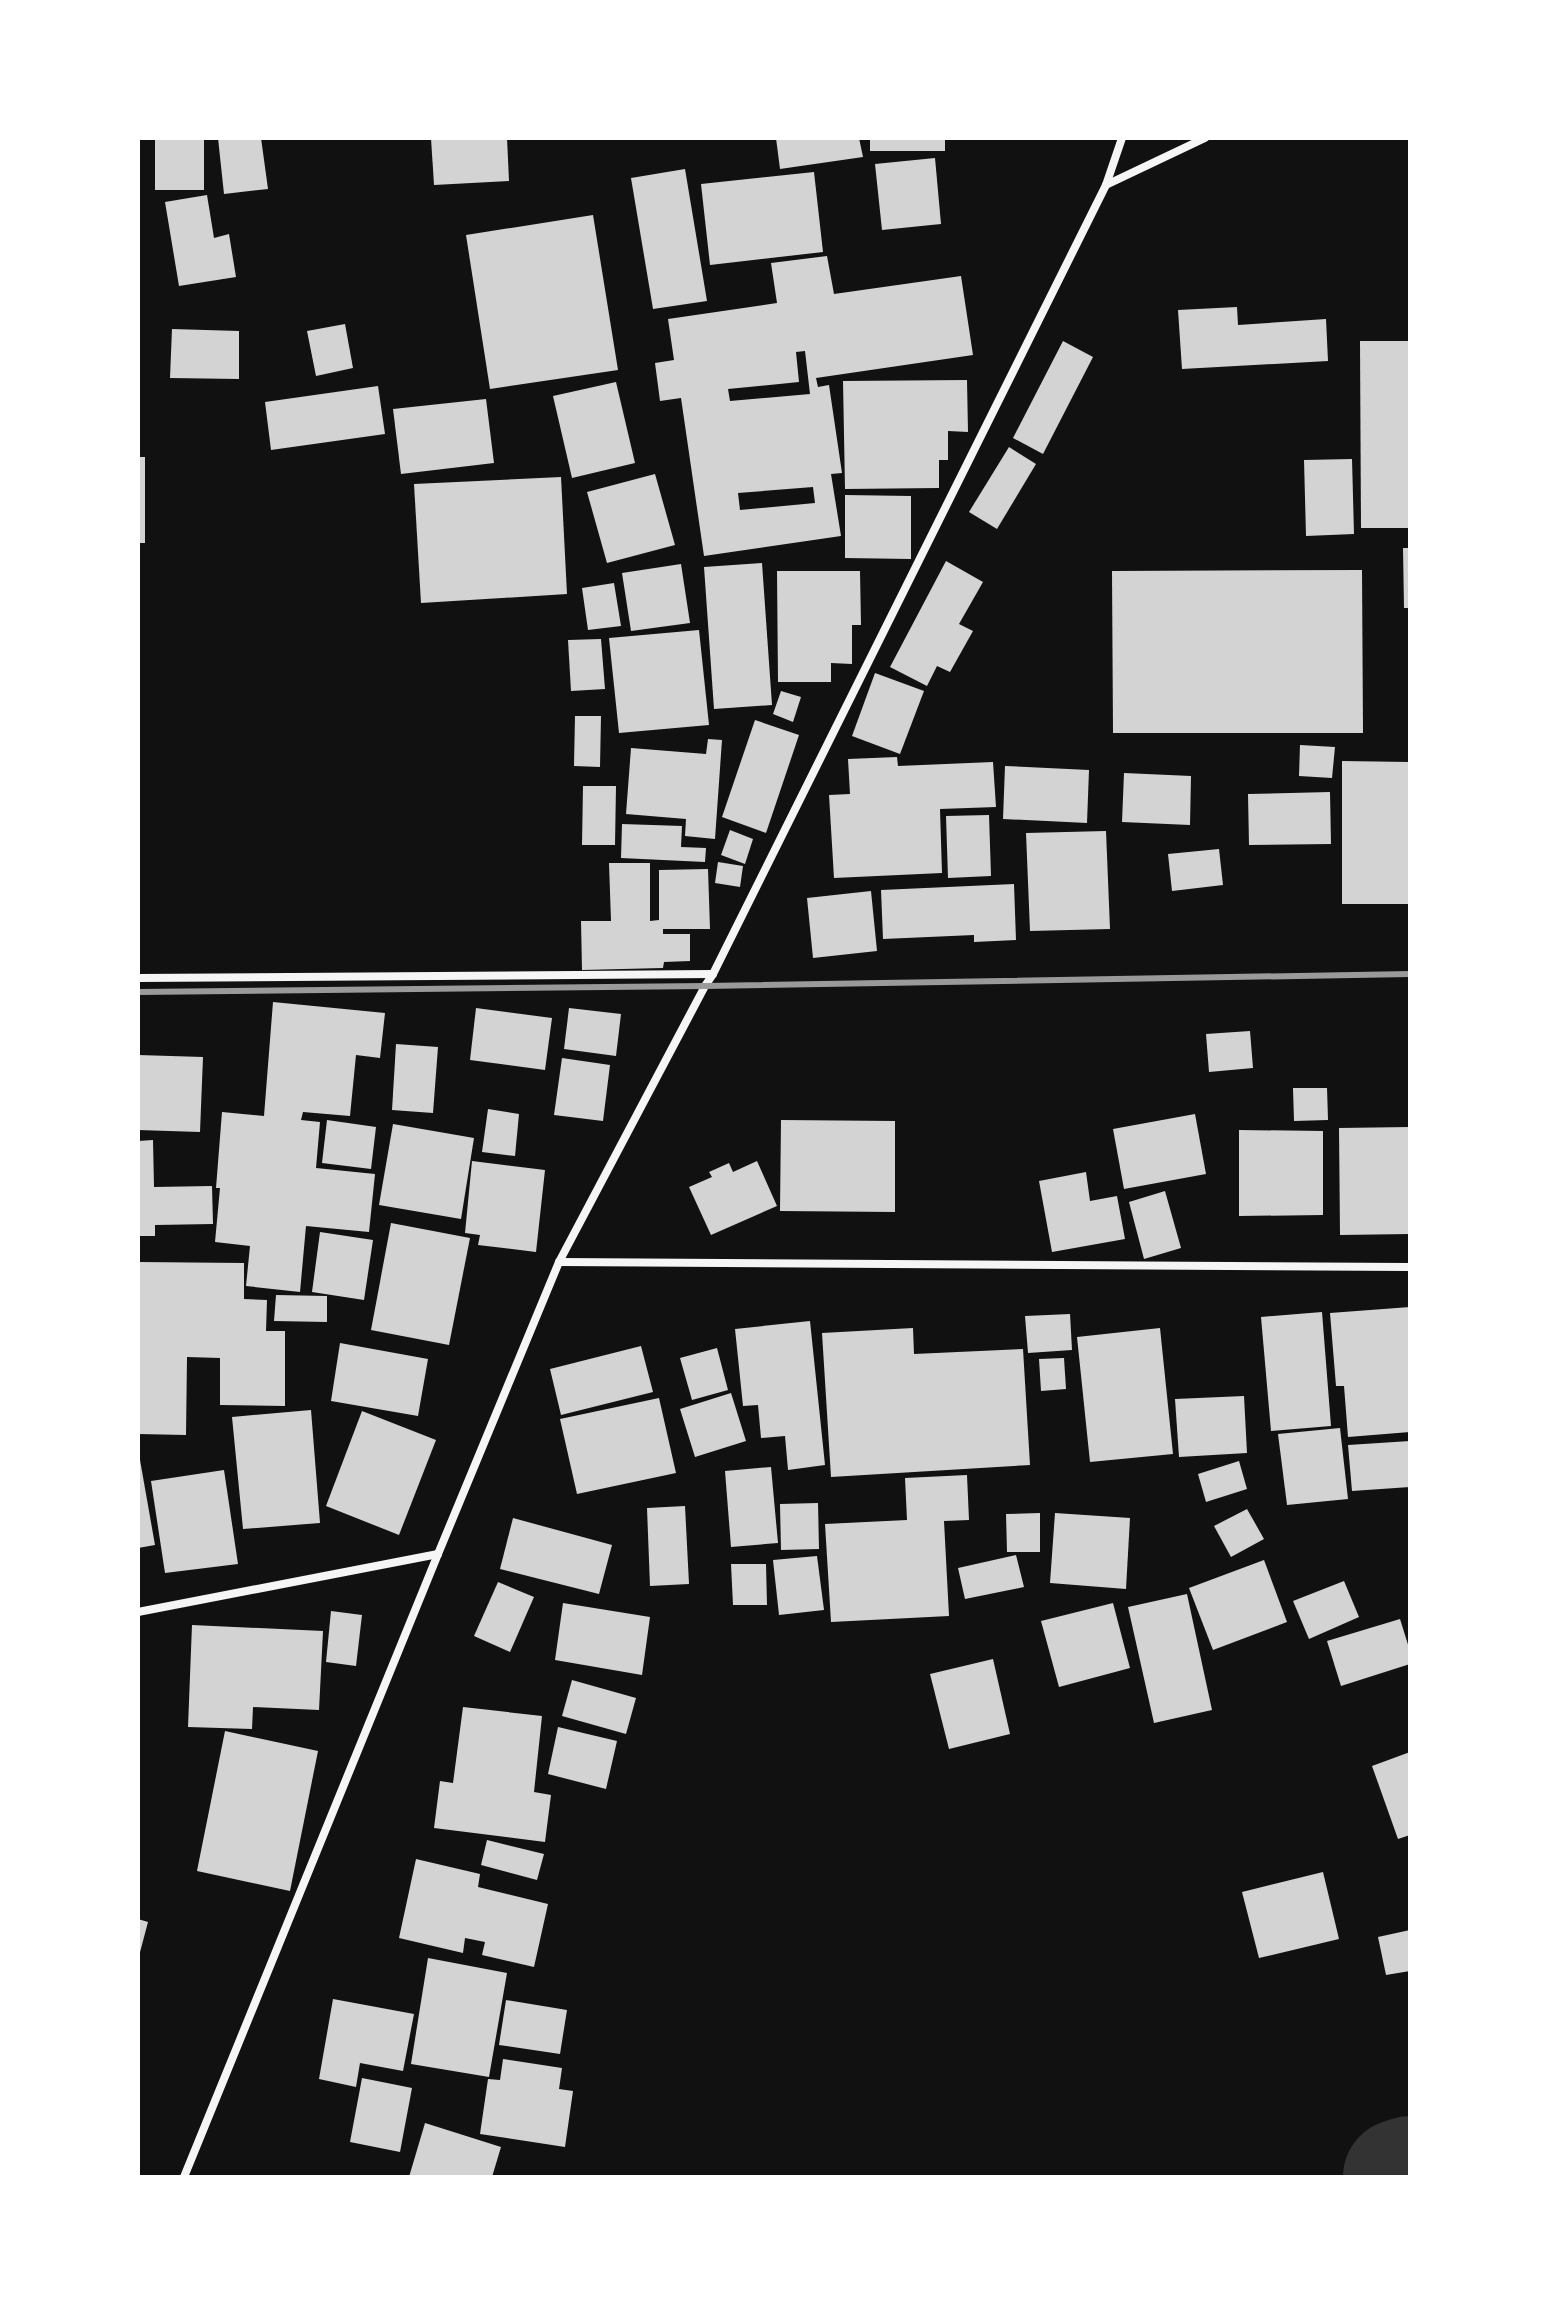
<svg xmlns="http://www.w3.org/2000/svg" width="1548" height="2315" viewBox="0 0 1548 2315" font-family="Poppins,sans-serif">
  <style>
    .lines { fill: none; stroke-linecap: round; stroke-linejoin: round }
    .river { stroke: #333; stroke-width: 116 }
    .building { fill: #d3d3d3; fill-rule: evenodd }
    .minor { stroke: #f5f5f5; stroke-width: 8 }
    .rail { stroke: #9a9a9a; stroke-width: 6 }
  </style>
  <rect width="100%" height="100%" fill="#111"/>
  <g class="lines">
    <polyline class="river" points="1401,2177 1410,2174"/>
  </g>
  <g class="building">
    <rect x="155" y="138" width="49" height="52"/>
    <polygon points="218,138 261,138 268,189 224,194"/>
    <polygon points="431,138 507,138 509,181 434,185"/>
    <polygon points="776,138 859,138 863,157 780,169"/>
    <rect x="870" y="138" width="75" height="13"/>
    <polygon points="935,158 941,224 882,230 875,164"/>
    <polygon points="685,169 707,301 653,309 631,178"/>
    <polygon points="814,172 823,252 710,265 701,184"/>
    <polygon points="207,195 214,238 229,234 236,277 179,286 165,202"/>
    <polygon points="593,215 618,370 490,389 466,235"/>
    <path d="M827,256L834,294L961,276L973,355L816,378L818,387L829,385L842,473L831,474L841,536L704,556L681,398L660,401L655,363L674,360L668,319L777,303L771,263ZM805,351L810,394L730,401L728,389L799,382L796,352ZM813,487L815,503L740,510L738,493Z"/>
    <polygon points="1237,307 1238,325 1326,319 1328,361 1182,369 1178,310"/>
    <polygon points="345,324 353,368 316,376 307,331"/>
    <polygon points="172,329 239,331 239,379 170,378"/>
    <polygon points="1063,341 1093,357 1043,454 1013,438"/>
    <polygon points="1360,341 1410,341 1410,528 1361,528"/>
    <polygon points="967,380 968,432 948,431 948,460 939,460 939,488 845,489 843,381"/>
    <polygon points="616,382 635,463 572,478 553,396"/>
    <polygon points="378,386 385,434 271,450 265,402"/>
    <polygon points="486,399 494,463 401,474 393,409"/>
    <polygon points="1009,447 1036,464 997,529 969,512"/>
    <rect x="138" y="457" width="7" height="86"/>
    <polygon points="1352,459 1354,534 1306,536 1304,460"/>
    <polygon points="655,474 675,545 607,563 587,492"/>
    <polygon points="561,477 567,594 421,603 414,484"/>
    <polygon points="845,495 911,496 911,559 845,558"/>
    <polygon points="1403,548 1410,548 1410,608 1404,608"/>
    <polygon points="946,561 983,582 959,624 973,631 950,672 937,666 927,686 890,667"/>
    <polygon points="762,563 772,705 714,709 704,567"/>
    <polygon points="681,564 690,623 631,631 622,573"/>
    <polygon points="1362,570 1363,733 1113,733 1112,571"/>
    <polygon points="777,571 860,571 861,625 852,625 852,664 831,663 831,682 778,682"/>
    <polygon points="614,583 621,626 588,630 582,588"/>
    <polygon points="699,630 709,725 619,733 609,638"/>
    <polygon points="601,639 605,689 571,691 568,640"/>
    <polygon points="875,673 924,691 900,754 852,736"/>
    <polygon points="781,691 801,697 793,722 773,714"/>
    <polygon points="575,716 601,716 600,767 574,766"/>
    <polygon points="755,720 799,735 766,833 722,817"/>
    <polygon points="708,739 722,740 715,839 685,836 686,819 626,814 631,748 706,754"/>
    <polygon points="1300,745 1335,747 1332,778 1299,776"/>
    <polygon points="897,757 898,766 993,762 996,807 940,809 942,873 834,878 829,795 850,794 848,759"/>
    <polygon points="1342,761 1410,762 1410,904 1342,904"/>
    <polygon points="1005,766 1089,770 1087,823 1003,819"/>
    <polygon points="1124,773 1191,776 1190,825 1122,822"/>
    <polygon points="583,786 616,786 615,845 582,845"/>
    <polygon points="1330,792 1331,844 1249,845 1248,794"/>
    <polygon points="989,815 991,876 948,878 946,816"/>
    <polygon points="622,824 682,826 681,847 706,848 705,862 621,858"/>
    <polygon points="730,830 753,839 745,864 721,855"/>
    <polygon points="1106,831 1110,929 1030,931 1026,833"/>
    <polygon points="1219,849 1223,885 1172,891 1168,854"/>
    <polygon points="718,862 743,866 740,887 715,883"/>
    <polygon points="609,863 650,863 650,921 659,920 659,870 708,869 710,929 663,929 663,934 690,934 690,961 664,962 663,968 582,970 581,921 611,921"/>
    <polygon points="1014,884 1016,940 974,942 974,935 883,939 881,890"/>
    <polygon points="871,891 877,951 813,958 807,898"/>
    <polygon points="273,1002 385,1013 380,1058 356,1055 350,1116 303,1112 301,1120 320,1122 316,1168 375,1174 369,1232 306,1226 300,1292 246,1286 250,1246 215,1242 220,1188 216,1188 222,1112 264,1116"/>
    <polygon points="476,1008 552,1018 545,1070 470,1060"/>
    <polygon points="569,1008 621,1014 616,1056 564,1049"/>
    <polygon points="1250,1031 1253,1068 1209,1072 1206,1034"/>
    <polygon points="396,1044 438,1047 433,1113 392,1110"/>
    <polygon points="138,1055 203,1057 200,1132 138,1130"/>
    <polygon points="562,1058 610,1065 603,1121 554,1115"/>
    <polygon points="1293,1088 1327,1088 1328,1120 1294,1121"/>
    <polygon points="488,1109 519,1114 515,1156 482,1152"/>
    <polygon points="1195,1114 1206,1174 1124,1189 1113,1129"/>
    <polygon points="327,1120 376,1127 371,1169 322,1163"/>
    <polygon points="781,1120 895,1121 895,1212 780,1211"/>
    <polygon points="393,1124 474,1138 461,1219 379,1205"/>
    <polygon points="1410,1127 1410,1234 1340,1235 1339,1128"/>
    <polygon points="1239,1130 1323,1131 1323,1215 1239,1216"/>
    <polygon points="153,1140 154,1187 212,1186 213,1224 155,1225 155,1236 138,1236 138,1141"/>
    <polygon points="472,1161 545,1170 536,1252 478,1245 480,1235 465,1233"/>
    <polygon points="757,1161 777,1206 711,1235 689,1187 712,1177 709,1172 729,1163 733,1172"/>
    <polygon points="1086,1172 1090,1201 1117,1196 1125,1239 1052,1252 1039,1181"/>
    <polygon points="1165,1191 1181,1248 1144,1259 1129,1202"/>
    <polygon points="391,1223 470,1238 449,1345 371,1330"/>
    <polygon points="320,1232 373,1240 364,1300 312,1292"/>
    <polygon points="138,1262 244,1263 244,1299 267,1300 266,1331 285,1331 285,1406 220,1405 220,1358 187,1357 186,1435 138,1434"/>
    <polygon points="276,1295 327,1296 327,1322 274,1321"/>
    <polygon points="1410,1307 1410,1432 1348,1437 1344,1386 1336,1386 1330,1313"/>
    <polygon points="1322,1312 1331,1426 1271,1431 1261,1317"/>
    <polygon points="1070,1314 1072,1350 1028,1353 1025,1316"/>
    <polygon points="810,1321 825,1465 788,1470 785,1436 761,1438 758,1405 743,1406 735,1329"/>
    <polygon points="913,1328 914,1354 1023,1349 1030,1465 831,1477 822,1333"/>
    <polygon points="1160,1328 1173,1454 1090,1462 1077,1337"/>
    <polygon points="340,1343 428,1359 418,1416 331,1401"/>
    <polygon points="641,1346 653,1392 561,1415 550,1369"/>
    <polygon points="717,1348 728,1390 692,1400 680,1358"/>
    <polygon points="1064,1358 1066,1389 1041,1391 1039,1359"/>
    <polygon points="731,1393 746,1441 695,1457 680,1409"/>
    <polygon points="1244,1396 1247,1453 1179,1457 1175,1399"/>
    <polygon points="659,1398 676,1473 577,1494 560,1419"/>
    <polygon points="311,1410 320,1523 243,1529 232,1417"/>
    <polygon points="362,1411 436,1440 399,1535 326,1506"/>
    <polygon points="1340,1428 1348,1499 1287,1505 1278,1434"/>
    <polygon points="1410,1441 1410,1487 1352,1491 1348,1445"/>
    <polygon points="140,1460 155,1545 138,1548 138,1461"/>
    <polygon points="1239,1461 1247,1489 1206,1502 1198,1474"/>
    <polygon points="771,1467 778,1543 731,1547 725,1471"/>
    <polygon points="224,1470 238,1564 165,1573 151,1481"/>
    <polygon points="967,1475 969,1520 944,1521 949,1616 831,1622 825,1524 907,1520 905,1478"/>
    <polygon points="818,1503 819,1549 781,1550 780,1504"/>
    <polygon points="685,1506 689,1584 650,1586 647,1508"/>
    <polygon points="1247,1509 1264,1539 1231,1557 1214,1526"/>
    <polygon points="1040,1513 1040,1552 1007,1552 1006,1514"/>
    <polygon points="1055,1513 1130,1518 1126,1589 1050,1583"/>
    <polygon points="513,1518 612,1545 599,1594 500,1569"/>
    <polygon points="1016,1555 1024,1587 965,1599 958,1568"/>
    <polygon points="817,1556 824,1610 779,1615 773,1560"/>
    <polygon points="1264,1560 1287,1622 1213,1650 1189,1588"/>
    <polygon points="731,1564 766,1564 767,1605 733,1605"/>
    <polygon points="1344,1581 1359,1617 1309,1639 1293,1601"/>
    <polygon points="498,1582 534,1597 510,1652 474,1636"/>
    <polygon points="1187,1594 1212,1710 1154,1723 1128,1607"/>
    <polygon points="563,1603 650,1617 642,1675 555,1660"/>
    <polygon points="1113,1603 1130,1668 1059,1687 1041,1621"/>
    <polygon points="331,1611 362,1615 356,1666 326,1662"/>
    <polygon points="1400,1619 1410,1651 1410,1664 1341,1686 1327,1641"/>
    <polygon points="192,1625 323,1631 319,1710 253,1707 252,1729 188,1727"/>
    <polygon points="993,1659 1010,1734 949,1749 930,1674"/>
    <polygon points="572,1680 636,1698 626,1734 562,1716"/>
    <polygon points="463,1707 542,1716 534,1792 551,1795 545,1842 434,1828 440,1781 453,1783"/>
    <polygon points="558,1727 617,1741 606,1789 548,1774"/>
    <polygon points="225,1731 318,1751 290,1891 197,1871"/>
    <polygon points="1410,1752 1410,1835 1398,1839 1372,1766"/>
    <polygon points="487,1840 544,1854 537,1880 481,1865"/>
    <polygon points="416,1859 480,1874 478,1887 548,1904 534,1967 482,1955 485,1942 465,1938 463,1953 399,1938"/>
    <polygon points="1323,1872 1339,1939 1259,1958 1242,1892"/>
    <polygon points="138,1919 148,1922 139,1956 138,1956"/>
    <polygon points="1410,1930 1410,1971 1386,1975 1378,1937"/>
    <polygon points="428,1958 507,1973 489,2077 411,2064"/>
    <polygon points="333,1999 414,2014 403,2071 360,2063 356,2087 319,2079"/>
    <polygon points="506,2000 567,2010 560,2054 499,2045"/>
    <polygon points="503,2059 562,2068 559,2089 573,2091 565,2147 480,2134 488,2079 500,2080"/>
    <polygon points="362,2078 412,2088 400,2152 350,2142"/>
    <polygon points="425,2123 501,2147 492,2177 409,2177"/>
  </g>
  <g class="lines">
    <g class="minor">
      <polyline points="1106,185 1205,138"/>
      <polyline points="138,978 713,974"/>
      <polyline points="559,1262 1410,1267"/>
      <polyline points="138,1612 438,1554"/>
      <polyline points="184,2177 438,1554 559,1262 705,986 713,974 1106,185 1122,138"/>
    </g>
    <polyline class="rail" points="138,992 705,986 1410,974"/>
  </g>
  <rect width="1548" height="2315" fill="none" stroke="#ffffff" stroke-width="280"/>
</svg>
